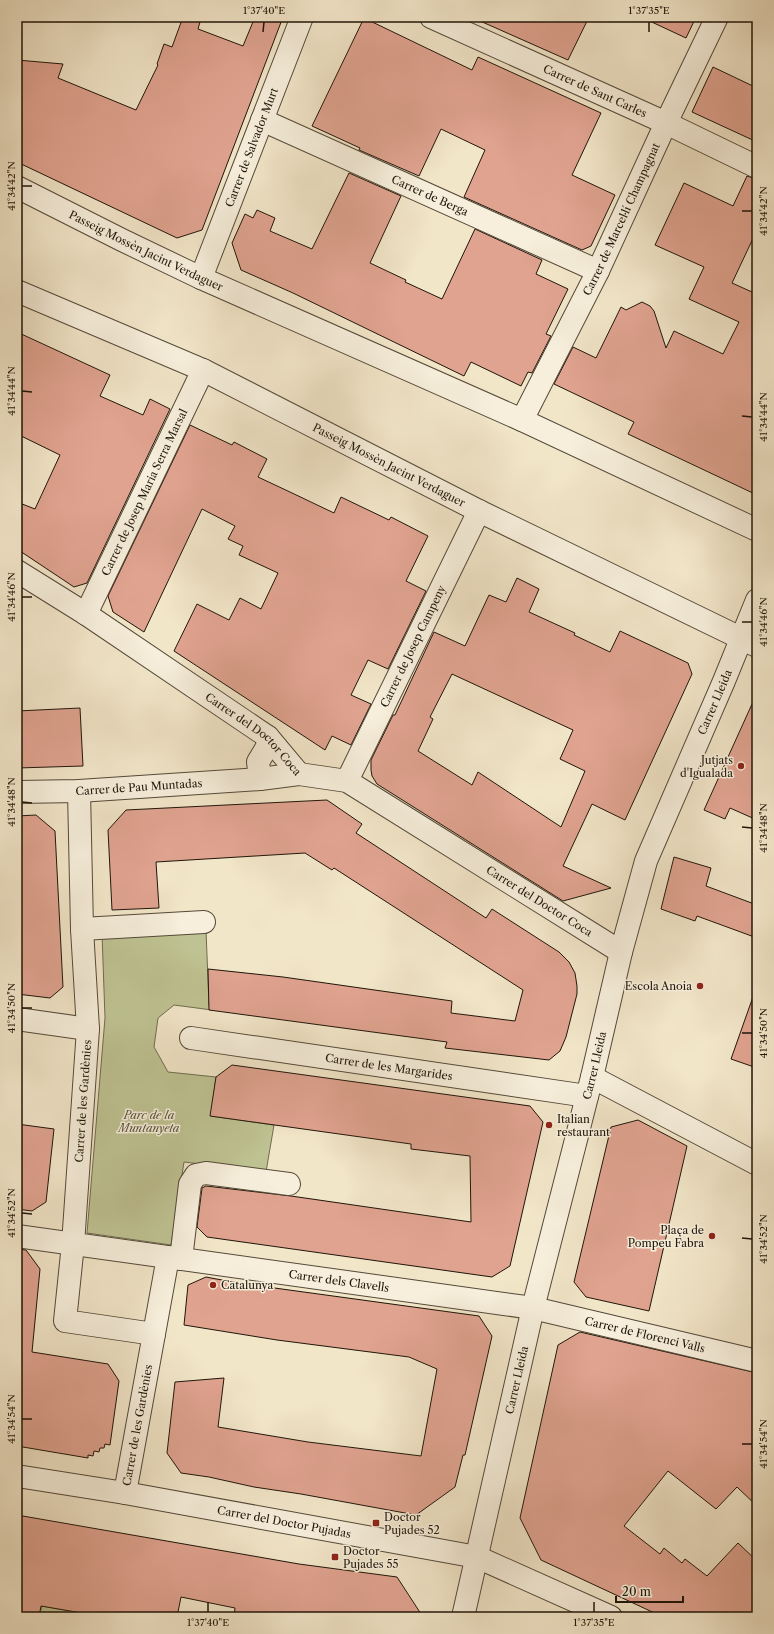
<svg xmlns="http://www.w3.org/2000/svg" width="774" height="1634" viewBox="0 0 774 1634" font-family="'Libre Caslon Text',serif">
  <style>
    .green { fill: #bfc393; stroke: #6f6c4e }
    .building { fill: #e0a390; stroke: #1f1509; fill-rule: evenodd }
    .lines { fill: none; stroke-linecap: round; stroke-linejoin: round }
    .minor-casing { stroke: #544939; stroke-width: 24 }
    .minor { stroke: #f7efdc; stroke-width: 22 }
    .ticks { fill: none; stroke: #1f1509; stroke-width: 1.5 }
    .poi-dot { fill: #8f2418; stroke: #f7efdc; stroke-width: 1.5 }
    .labels { text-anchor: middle; stroke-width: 3; stroke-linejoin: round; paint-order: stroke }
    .street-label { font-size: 11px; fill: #1f1509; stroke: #f7efdc }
    .poi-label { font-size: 11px; fill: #1f1509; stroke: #f7efdc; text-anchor: start }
    .park-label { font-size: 11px; font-style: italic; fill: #575239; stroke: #f7efdc }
    .neatline { fill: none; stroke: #1f1509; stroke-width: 1.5 }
    .ticks-label { font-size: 10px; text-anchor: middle; fill: #1f1509 }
  </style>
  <rect width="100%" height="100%" fill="#f2e6c9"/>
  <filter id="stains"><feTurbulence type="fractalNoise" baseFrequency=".005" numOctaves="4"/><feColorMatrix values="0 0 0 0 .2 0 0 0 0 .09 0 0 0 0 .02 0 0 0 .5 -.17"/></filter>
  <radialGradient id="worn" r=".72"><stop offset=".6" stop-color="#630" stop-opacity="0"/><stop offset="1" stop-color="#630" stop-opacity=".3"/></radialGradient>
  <g class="green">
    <polygon points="206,930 209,1006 212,1010 174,1005 158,1018 154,1047 168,1072 216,1077 211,1116 274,1125 266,1172 184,1162 171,1245 87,1233 105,1018 102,934"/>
    <polygon points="42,1606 105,1617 39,1617"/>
  </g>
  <g class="building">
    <polygon points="183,17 200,22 198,29 243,46 255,17 283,17 202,230 177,238 17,162 17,60 63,64 58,78 136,110 158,65 157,64 164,44 172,47"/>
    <polygon points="471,17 589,17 568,60"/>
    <polygon points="641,17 696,17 686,38"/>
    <polygon points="364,18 472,70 478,57 601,113 572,175 615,195 591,246 582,250 464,197 485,150 441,129 419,176 359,150 360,148 312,126"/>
    <polygon points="713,67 757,88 757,142 692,112"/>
    <polygon points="349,173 401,196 370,263 406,280 405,282 442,299 475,229 542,260 536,274 568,289 546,334 551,336 532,373 528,372 521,386 471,362 464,376 293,293 241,270 232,243 245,214 253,218 257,210 275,218 270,231 312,249"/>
    <polygon points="747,176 757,179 757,230 732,283 752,292 757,282 757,495 628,434 634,422 554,384 573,347 596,358 621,307 626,310 642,302 650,306 654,311 666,348 674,331 723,354 739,322 689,299 704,267 655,245 684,183 733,206"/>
    <polygon points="17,332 110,375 100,396 143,415 150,399 170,409 87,583 74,587 17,549 17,502 35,509 60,455 17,434"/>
    <polygon points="190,425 232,445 234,442 267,459 258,477 290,492 334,513 341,497 389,520 391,517 428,536 406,581 426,591 388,669 368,660 351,695 371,704 351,745 332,736 325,750 174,651 197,604 229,620 240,598 261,609 278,573 239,555 243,546 228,539 235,526 202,509 144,632 113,612 108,596"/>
    <path d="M517,578L539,589L529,612L575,633L574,635L610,652L620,631L688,663L692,674L625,820L592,804L563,866L611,888L563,901L377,784L372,776L371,770V760L393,715H395L434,632L465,646L489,595L506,602ZM452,674L573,730L560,759L585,771L561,827L478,772L472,785L418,751L433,719L430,717Z"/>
    <polygon points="757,693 757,820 730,808 725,819 704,810"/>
    <polygon points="80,708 83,766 17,768 17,711"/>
    <polygon points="327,800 362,824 356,833 486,918 492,909 559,952 569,962 575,973 577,986 577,994 566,1037 560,1051 549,1060 445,1048 447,1042 209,1010 208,969 283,977 452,1001 451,1013 515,1021 523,990 334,868 332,870 305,853 156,862 159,908 112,910 108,830 126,810"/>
    <polygon points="36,815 55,831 63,987 50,998 17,994 17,816"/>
    <polygon points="674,857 711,868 706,886 757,905 757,938 697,916 695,921 661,909"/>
    <polygon points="754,994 757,994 757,1068 731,1059"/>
    <polygon points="232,1065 530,1106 543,1122 510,1266 492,1277 207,1237 197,1227 202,1188 206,1186 291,1196 471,1222 470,1156 411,1149 411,1144 210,1116 216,1077"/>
    <polygon points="638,1120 687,1146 649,1311 586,1297 574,1282 611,1127"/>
    <polygon points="17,1124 54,1129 46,1202 32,1211 17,1209"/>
    <polygon points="17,1249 26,1250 40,1269 32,1352 108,1364 119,1381 110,1445 105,1444 104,1448 100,1448 99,1452 94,1451 93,1456 88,1455 88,1458 17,1446"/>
    <polygon points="206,1277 238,1283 479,1316 492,1336 465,1455 463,1455 455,1487 416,1515 301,1494 254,1487 209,1477 181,1473 167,1453 175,1382 224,1378 218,1427 308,1442 421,1456 437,1369 409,1357 277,1340 184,1325 188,1285"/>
    <polygon points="580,1332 757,1373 757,1506 737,1487 716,1509 668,1471 624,1526 660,1554 664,1548 682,1563 685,1559 707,1576 738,1543 757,1561 757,1617 663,1617 541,1560 520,1518 558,1345"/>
    <polygon points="17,1515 299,1564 397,1577 423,1617 234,1617 235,1608 181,1597 177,1617 105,1617 41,1606 39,1617 17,1617"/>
  </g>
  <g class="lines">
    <defs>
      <g id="minor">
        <path id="s1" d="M431,17L666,123L757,167"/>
        <path id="s2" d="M262,120L598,271"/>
        <path id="s3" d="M17,187L122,240L201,278L522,420L757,530"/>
        <path id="s4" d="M201,278L302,17"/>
        <path id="s5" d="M17,291L203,370L479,511L757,646"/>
        <path id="s6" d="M522,420L598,271L666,123L717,17"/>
        <path id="s7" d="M17,571L86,614L268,737L299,774"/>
        <path id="s8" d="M86,614L203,370"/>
        <polyline points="260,779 258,762 267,747 268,737"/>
        <path id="s9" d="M347,781L479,511"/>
        <polyline points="79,791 82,929 88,1029 73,1244 65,1321 154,1334"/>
        <path id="s10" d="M17,792L79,791L260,779L299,774L347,781L621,952"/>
        <polyline points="82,929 204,922"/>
        <polyline points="17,1019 88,1029"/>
        <path id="s11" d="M191,1038L587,1096"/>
        <polyline points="592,1077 757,1164"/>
        <path id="s12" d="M17,1236L533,1308L757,1361"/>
        <polyline points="181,1259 190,1184 196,1175 206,1173 289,1184"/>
        <path id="s13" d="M17,1476L125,1493L477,1557L611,1617"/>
        <path id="s14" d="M125,1493L168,1257"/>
        <path id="s15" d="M463,1617L533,1308L592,1077L621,952L646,861L724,681L757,600"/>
      </g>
    </defs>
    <use href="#minor" class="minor-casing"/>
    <use href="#minor" class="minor"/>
  </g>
  <path class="ticks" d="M263,32L264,22M649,32V22M22,186H32M742,211H752M22,391L32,392M742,416L752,417M22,597H32M742,622H752M22,802L32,803M742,827L752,828M22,1008H32M742,1033H752M22,1213L32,1214M742,1238L752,1239M22,1419H32M742,1444H752M208,1612V1602M594,1612V1602"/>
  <g class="poi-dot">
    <circle cx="741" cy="766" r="4"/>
    <circle cx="700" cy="986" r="4"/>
    <circle cx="549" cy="1125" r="4"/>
    <circle cx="712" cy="1236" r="4"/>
    <circle cx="213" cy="1285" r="4"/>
    <rect x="372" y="1519" width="8" height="8" rx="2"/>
    <rect x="331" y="1553" width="8" height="8" rx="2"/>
  </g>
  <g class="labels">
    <g class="street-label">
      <text dy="4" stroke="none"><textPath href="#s1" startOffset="180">Carrer de Sant Carles</textPath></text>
      <text dy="4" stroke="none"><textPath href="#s4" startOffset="140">Carrer de Salvador Murt</textPath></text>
      <text dy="4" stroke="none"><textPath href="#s2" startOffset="184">Carrer de Berga</textPath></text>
      <text dy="4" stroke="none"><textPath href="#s6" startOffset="224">Carrer de Marcel·lí Champagnat</textPath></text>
      <text dy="4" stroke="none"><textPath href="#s3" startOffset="144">Passeig Mossèn Jacint Verdaguer</textPath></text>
      <text dy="4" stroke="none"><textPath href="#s5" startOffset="411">Passeig Mossèn Jacint Verdaguer</textPath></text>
      <text dy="4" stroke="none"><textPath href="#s8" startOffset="135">Carrer de Josep Maria Serra Marsal</textPath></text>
      <text dy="4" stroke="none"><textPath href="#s9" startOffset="150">Carrer de Josep Campeny</textPath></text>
      <text dy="4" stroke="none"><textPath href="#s15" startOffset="951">Carrer Lleida</textPath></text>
      <text dy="4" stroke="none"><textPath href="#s7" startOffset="288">Carrer del Doctor Coca</textPath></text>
      <text dy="4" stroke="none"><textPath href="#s10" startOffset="122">Carrer de Pau Muntadas</textPath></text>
      <text dy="4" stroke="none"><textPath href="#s10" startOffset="558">Carrer del Doctor Coca</textPath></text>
      <text dy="4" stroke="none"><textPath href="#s15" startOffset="567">Carrer Lleida</textPath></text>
      <text dy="4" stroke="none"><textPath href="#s11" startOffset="200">Carrer de les Margarides</textPath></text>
      <text transform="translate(83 1101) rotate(-86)" y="4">Carrer de les Gardènies</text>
      <text dy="4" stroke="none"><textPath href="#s12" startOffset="325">Carrer dels Clavells</textPath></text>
      <text dy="4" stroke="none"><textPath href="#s12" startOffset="636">Carrer de Florenci Valls</textPath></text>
      <text dy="4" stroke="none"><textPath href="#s15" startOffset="243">Carrer Lleida</textPath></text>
      <text dy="4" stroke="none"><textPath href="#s14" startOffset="69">Carrer de les Gardènies</textPath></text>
      <text dy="4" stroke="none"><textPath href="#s13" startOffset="271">Carrer del Doctor Pujadas</textPath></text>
    </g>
    <g class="poi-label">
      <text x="733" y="764" text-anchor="end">Jutjats<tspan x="733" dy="13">d'Igualada</tspan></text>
      <text x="692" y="990" text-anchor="end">Escola Anoia</text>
      <text x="557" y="1123">Italian<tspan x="557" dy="13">restaurant</tspan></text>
      <text x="704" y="1234" text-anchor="end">Plaça de<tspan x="704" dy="13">Pompeu Fabra</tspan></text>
      <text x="221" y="1289">Catalunya</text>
      <text x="384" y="1521">Doctor<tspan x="384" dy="13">Pujades 52</tspan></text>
      <text x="343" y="1555">Doctor<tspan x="343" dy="13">Pujades 55</tspan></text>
    </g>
    <g class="park-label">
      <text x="149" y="1119">Parc de la<tspan x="149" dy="13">Muntanyeta</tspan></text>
    </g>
  </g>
  <rect width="774" height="1634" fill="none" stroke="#f2e6c9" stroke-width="44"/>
  <path d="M616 1596v6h67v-6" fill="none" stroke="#1f1509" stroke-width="2"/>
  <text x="622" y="1596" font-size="12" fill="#1f1509" stroke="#f7efdc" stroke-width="3" paint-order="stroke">20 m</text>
  <rect x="22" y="22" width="730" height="1590" class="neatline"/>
  <g class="ticks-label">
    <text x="264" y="14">1°37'40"E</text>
    <text x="649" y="14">1°37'35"E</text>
    <text transform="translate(11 186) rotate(-90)" y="4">41°34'42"N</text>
    <text transform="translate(763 211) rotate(-90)" y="4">41°34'42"N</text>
    <text transform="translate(11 391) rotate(-90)" y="4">41°34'44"N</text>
    <text transform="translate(763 417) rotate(-90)" y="4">41°34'44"N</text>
    <text transform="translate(11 597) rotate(-90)" y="4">41°34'46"N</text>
    <text transform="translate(763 622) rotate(-90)" y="4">41°34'46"N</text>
    <text transform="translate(11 802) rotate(-90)" y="4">41°34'48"N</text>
    <text transform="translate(763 828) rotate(-90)" y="4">41°34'48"N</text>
    <text transform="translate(11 1008) rotate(-90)" y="4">41°34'50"N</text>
    <text transform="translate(763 1033) rotate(-90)" y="4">41°34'50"N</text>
    <text transform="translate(11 1213) rotate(-90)" y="4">41°34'52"N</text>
    <text transform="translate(763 1239) rotate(-90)" y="4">41°34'52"N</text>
    <text transform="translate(11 1419) rotate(-90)" y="4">41°34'54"N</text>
    <text transform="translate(763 1444) rotate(-90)" y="4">41°34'54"N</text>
    <text x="208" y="1626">1°37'40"E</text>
    <text x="594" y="1626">1°37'35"E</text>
  </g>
  <rect width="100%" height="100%" filter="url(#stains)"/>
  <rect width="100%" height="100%" fill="url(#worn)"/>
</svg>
